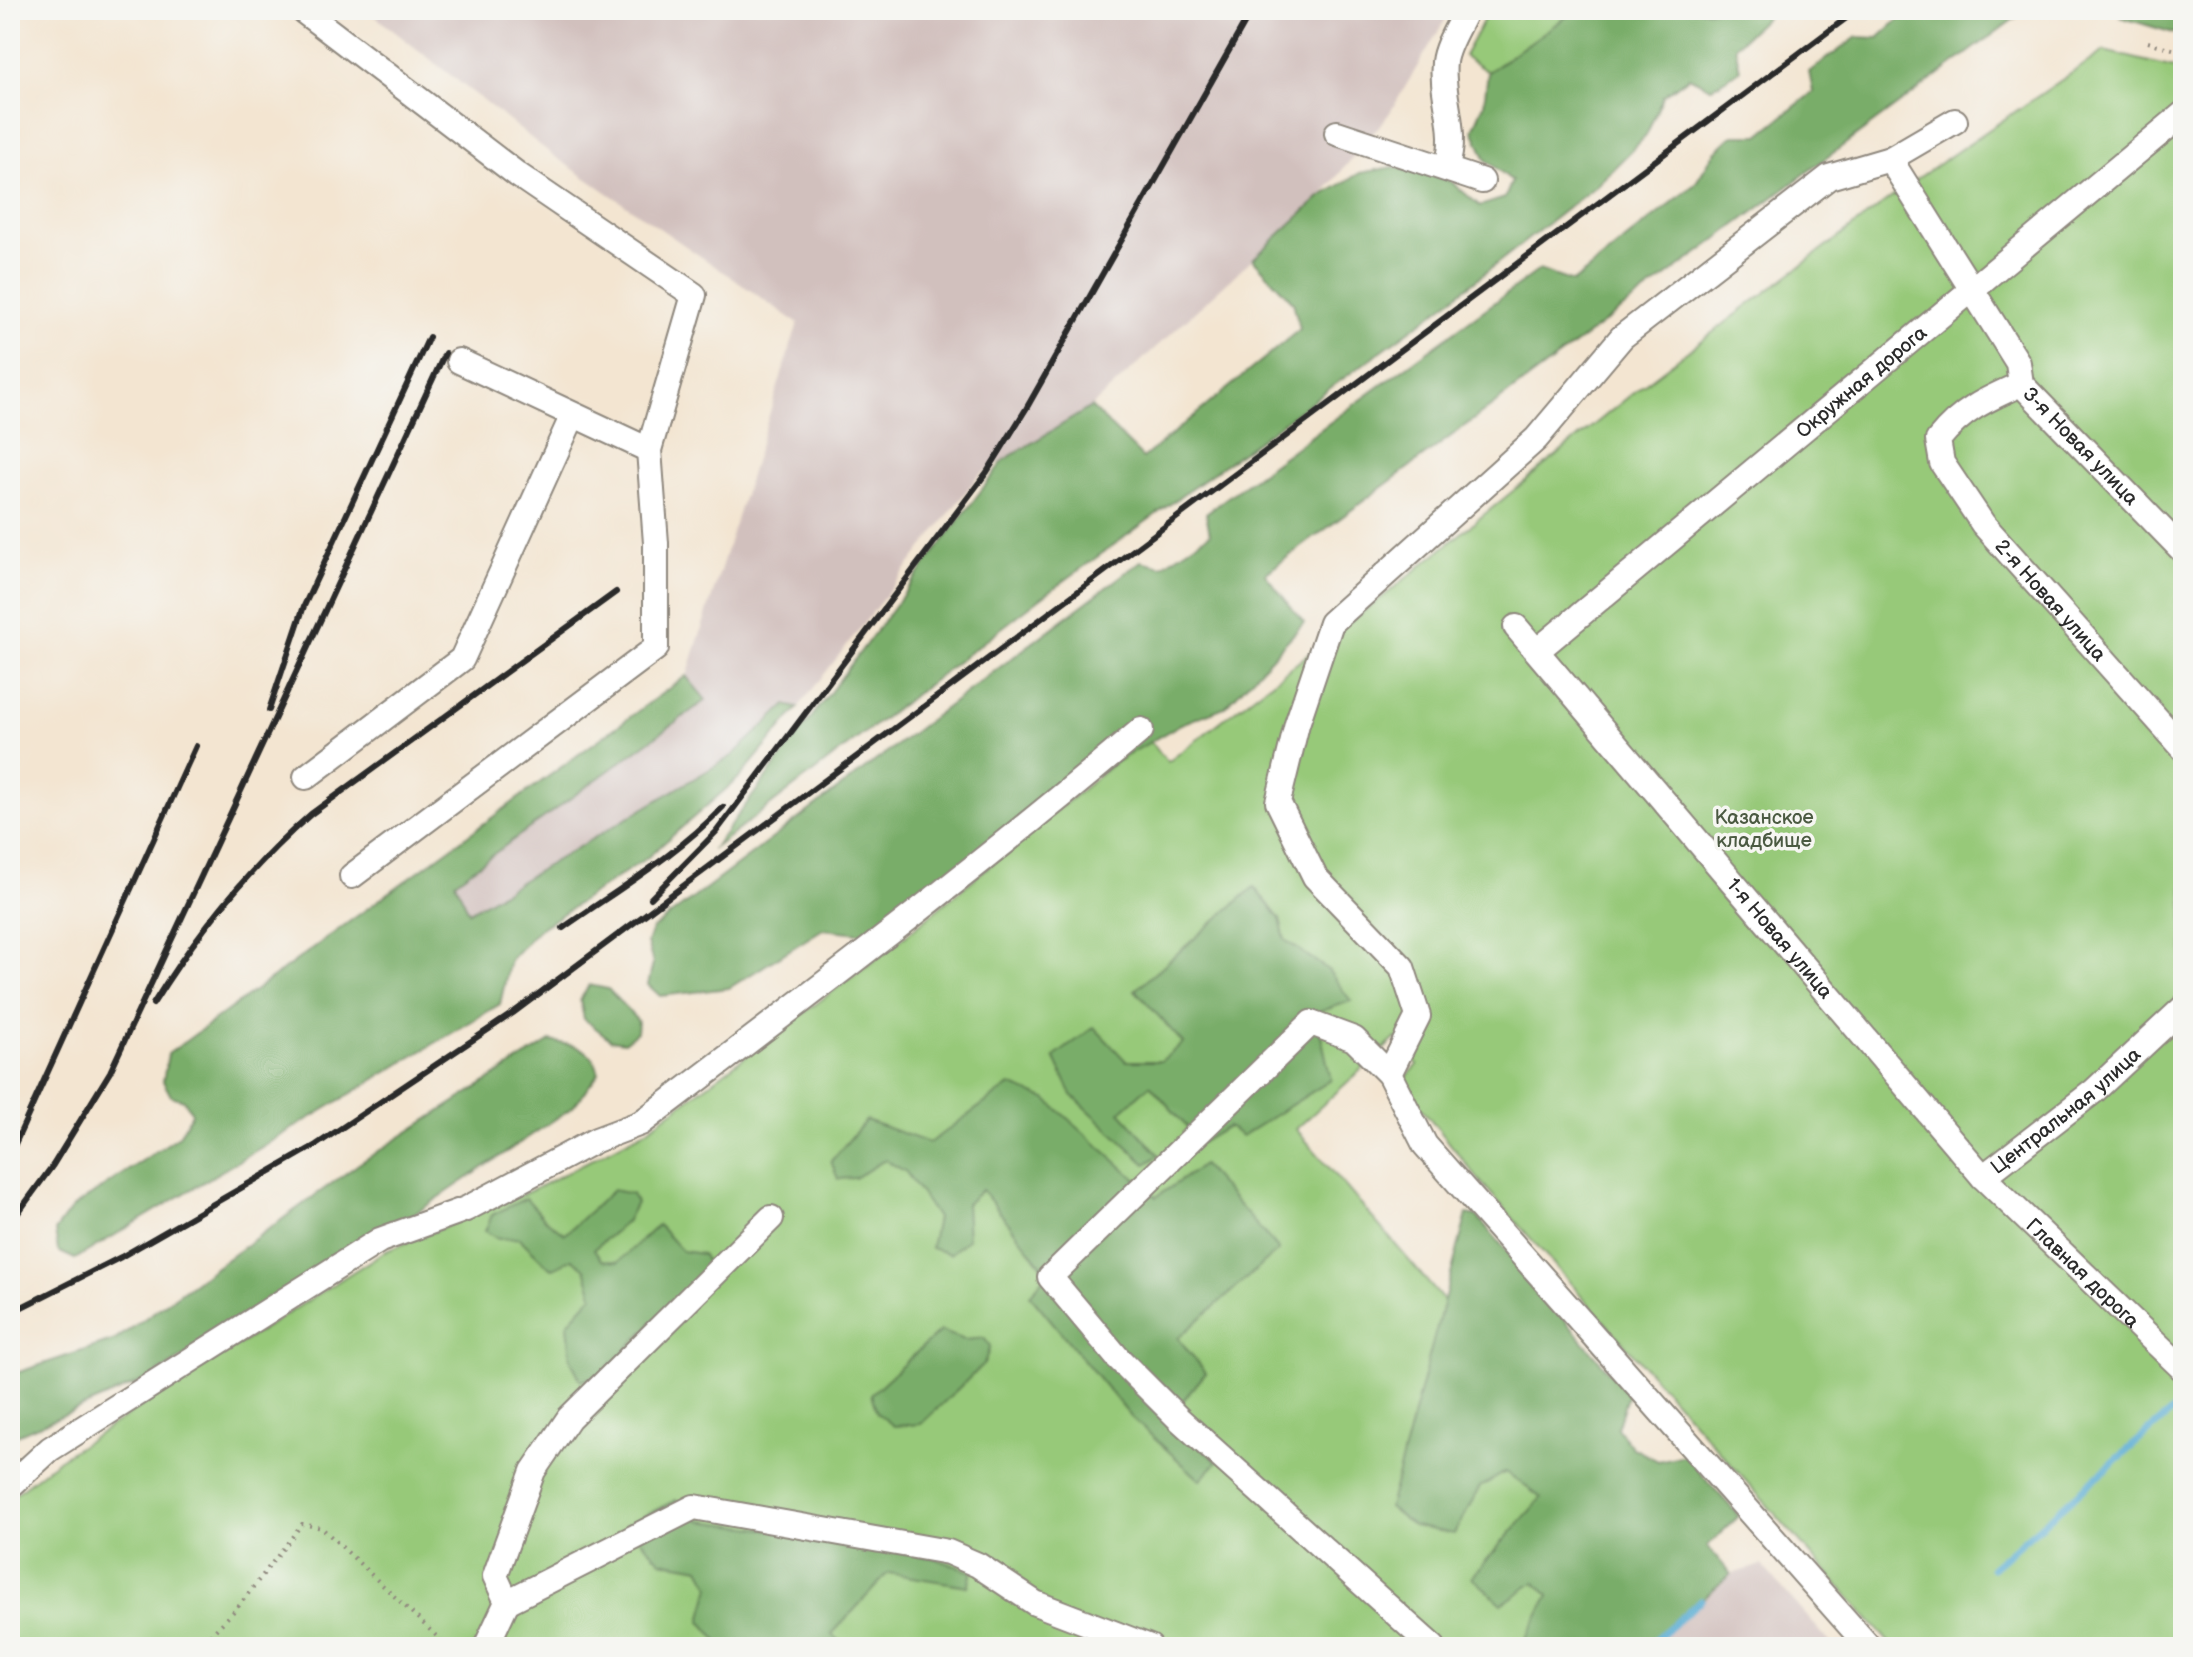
<svg xmlns="http://www.w3.org/2000/svg" width="2193" height="1657" viewBox="0 0 2193 1657" font-family="'Balsamiq Sans',sans-serif">
  <style>
    .industrial { fill: #d1c0bd }
    .green { fill: #97c979; stroke: #617a52; stroke-width: 2 }
    .forest { fill: #79ad69; stroke: #526c4a; stroke-width: 2 }
    .lines { fill: none; stroke-linecap: round; stroke-linejoin: round }
    .stream { stroke: #56abd2; stroke-width: 7 }
    .minor-casing { stroke: #8f887e; stroke-width: 28 }
    .path { stroke: #8f887e; stroke-width: 4; stroke-dasharray: 2 6; stroke-linecap: butt }
    .minor { stroke: #fff; stroke-width: 24 }
    .rail { stroke: #2b2b2b; stroke-width: 6 }
    .labels { text-anchor: middle; stroke-width: 7; stroke-linejoin: round; paint-order: stroke }
    .street-label { font-size: 20px; fill: #2b2b2b; stroke: #f6f6f2 }
    .park-label { font-size: 20px; fill: #4b5a42; stroke: #f6f6f2 }
  </style>
  <rect width="100%" height="100%" fill="#f6f6f2"/>
  <filter id="ink" filterUnits="userSpaceOnUse"><feTurbulence type="fractalNoise" baseFrequency=".0125" numOctaves="2"/><feDisplacementMap in="SourceGraphic" scale="16" xChannelSelector="R" yChannelSelector="G"/><feConvolveMatrix kernelMatrix="1 2 1 2 8 2 1 2 1" color-interpolation-filters="sRGB"/></filter>
  <filter id="wash" filterUnits="userSpaceOnUse"><feTurbulence type="fractalNoise" baseFrequency=".006" numOctaves="4" result="noise"/><feDisplacementMap in="SourceGraphic" scale="32" xChannelSelector="R" yChannelSelector="G"/><feGaussianBlur stdDeviation="1.8" result="paint"/><feColorMatrix in="noise" values="0 0 0 0 0 0 0 0 0 0 0 0 0 0 0 0 0 1.4 0 .05"/><feComposite in="paint" operator="in"/></filter>
  <g filter="url(#wash)">
    <rect width="100%" height="100%" fill="#f3e5d1"/>
    <g class="industrial">
      <polygon points="367,10 1451,10 1389,114 1320,197 1091,407 979,475 798,708 786,705 732,756 469,912 454,882 706,700 687,676 798,323 554,156"/>
      <polygon points="1762,1565 1834,1647 1647,1647 1731,1574"/>
    </g>
    <g class="green">
      <polygon points="1489,10 1576,10 1488,72 1464,56"/>
      <polygon points="2104,51 2183,70 2183,1647 1893,1647 1479,1180 1401,1082 1418,1065 1396,1038 1296,1129 1701,1600 1647,1647 10,1647 10,1498 58,1460 384,1252 535,1189 644,1132 883,954 1146,737 1168,762 1389,592 1643,385 1908,185"/>
    </g>
    <g class="forest">
      <polygon points="1576,10 1820,10 1773,11 1735,46 1740,70 1711,88 1689,77 1663,96 1646,136 1597,185 1435,312 1042,597 712,850 1004,460 1091,407 1143,458 1300,329 1293,302 1253,259 1320,197 1360,173 1393,167 1448,179 1480,206 1505,198 1512,181 1486,160 1473,130 1484,104 1488,72"/>
      <polygon points="1909,10 2026,10 1265,574 1304,623 1225,707 1181,724 1087,779 900,926 867,934 823,929 729,988 660,996 648,985 653,963 647,943 652,929 1141,561 1162,566 1210,534 1206,513 1539,270 1573,282 1695,184 1715,152 1733,135 1759,135 1813,92 1809,72 1857,37 1878,38"/>
      <polygon points="2123,10 2183,10 2183,36 2120,17"/>
      <polygon points="686,676 706,700 455,882 469,912 732,756 786,705 798,708 741,776 648,857 538,930 510,960 500,1004 75,1259 58,1251 55,1231 72,1208 179,1136 192,1113 184,1100 171,1096 163,1081 168,1054"/>
      <polygon points="1254,887 1280,919 1285,940 1328,970 1351,1001 1316,1013 1331,1080 1242,1136 1228,1127 1201,1143 1150,1085 1120,1112 1159,1155 1146,1164 1072,1095 1054,1057 1094,1027 1126,1061 1161,1061 1183,1043 1135,990"/>
      <polygon points="589,985 608,989 638,1021 637,1032 624,1042 611,1040 584,1019 580,1000"/>
      <path d="M550,1041C575,1046 592,1045 599,1073L573,1107L422,1209L148,1379L10,1438V1375L115,1340L360,1163Z"/>
      <polygon points="1010,1085 1046,1099 1156,1197 1203,1165 1279,1250 1178,1338 1206,1373 1169,1417 1217,1462 1200,1480 1131,1417 1030,1295 1048,1273 982,1190 966,1204 968,1239 950,1254 931,1248 937,1218 906,1172 885,1160 855,1178 838,1179 831,1161 866,1120 929,1143"/>
      <polygon points="613,1190 632,1194 636,1203 626,1222 594,1249 602,1260 618,1262 658,1225 682,1251 702,1254 709,1265 602,1374 581,1381 571,1360 568,1323 593,1295 585,1269 572,1259 551,1269 519,1238 498,1239 485,1231 492,1215 526,1198 545,1219 565,1234"/>
      <polygon points="1467,1214 1477,1216 1628,1394 1617,1428 1633,1448 1658,1461 1684,1455 1739,1516 1707,1546 1731,1574 1647,1647 1521,1647 1549,1595 1535,1582 1502,1604 1472,1577 1541,1498 1506,1472 1480,1487 1454,1534 1413,1526 1389,1507"/>
      <polygon points="940,1331 965,1340 984,1338 990,1346 984,1364 921,1424 894,1426 877,1413 871,1394"/>
      <polygon points="676,1500 700,1521 795,1533 934,1558 972,1572 968,1586 888,1573 832,1634 847,1647 723,1647 701,1621 710,1586 700,1568 661,1561 626,1525"/>
    </g>
    <g class="lines">
      <g class="stream">
        <polyline points="1992,1568 2183,1402"/>
        <polyline points="1647,1647 1701,1600"/>
      </g>
    </g>
  </g>
  <g filter="url(#ink)">
    <g class="lines">
      <defs>
        <g id="minor">
          <polyline points="302,10 518,175 694,295 649,450 656,543 656,648 352,876"/>
          <polyline points="1337,133 1482,181"/>
          <path id="s1" d="M1890,159L2018,363L2021,384L2183,551"/>
          <path d="M1446,168C1460,131 1440,98 1444,62C1446,45 1459,26 1466,10"/>
          <polyline points="459,361 649,450"/>
          <path id="s2" d="M2021,384C1987,399 1962,410 1938,440L1942,463L1983,524L2183,748"/>
          <path id="s3" d="M1516,627L1983,1177L2183,1369"/>
          <path id="s4" d="M1538,650L2183,114"/>
          <polyline points="306,777 462,659 573,415"/>
          <polyline points="1389,1074 1418,1016 1402,967 1315,877 1278,802 1297,724 1331,623 1536,439 1622,337 1829,177 1890,159 1955,121"/>
          <path id="s5" d="M1983,1177L2094,1091L2183,1008"/>
          <path d="M10,1486L50,1449L380,1240L466,1209L596,1140L641,1123C811,994 978,868 1141,730"/>
          <polyline points="507,1602 694,1507 948,1552 978,1565 1035,1603 1150,1647"/>
          <polyline points="486,1647 507,1602 495,1576 533,1471 569,1418 771,1218"/>
          <polyline points="1433,1647 1180,1420 1117,1357 1050,1277 1311,1023 1354,1039 1389,1074 1425,1145 1869,1647"/>
        </g>
      </defs>
      <use href="#minor" class="minor-casing"/>
      <g class="path">
        <polyline points="2148,42 2183,52"/>
        <polyline points="199,1647 238,1607 302,1524 322,1528 448,1647"/>
      </g>
      <use href="#minor" class="minor"/>
      <g class="rail">
        <polyline points="269,710 304,606 429,337"/>
        <polyline points="651,898 716,832 987,472 1026,409 1252,10"/>
        <path d="M563,928C617,890 677,855 723,807"/>
        <path d="M153,1004C197,933 248,869 311,814L616,592"/>
        <polyline points="10,1155 196,746"/>
        <polyline points="10,1224 53,1165 110,1072 445,353"/>
        <polyline points="10,1313 121,1257 316,1145 513,1013 1857,10"/>
      </g>
    </g>
  </g>
  <g class="labels">
    <g class="street-label">
      <text dy="7" stroke="none"><textPath href="#s4" startOffset="420">Окружная дорога</textPath></text>
      <text dy="7" stroke="none"><textPath href="#s1" startOffset="348">3-я Новая улица</textPath></text>
      <text dy="7" stroke="none"><textPath href="#s2" startOffset="300">2-я Новая улица</textPath></text>
      <text dy="7" stroke="none"><textPath href="#s3" startOffset="408">1-я Новая улица</textPath></text>
      <text dy="7" stroke="none"><textPath href="#s5" startOffset="106">Центральная улица</textPath></text>
      <text dy="7" stroke="none"><textPath href="#s3" startOffset="860">Главная дорога</textPath></text>
    </g>
    <g class="park-label">
      <text x="1764" y="824">Казанское<tspan x="1764" dy="23">кладбище</tspan></text>
    </g>
  </g>
  <rect width="2193" height="1657" fill="none" stroke="#f6f6f2" stroke-width="40"/>
</svg>
